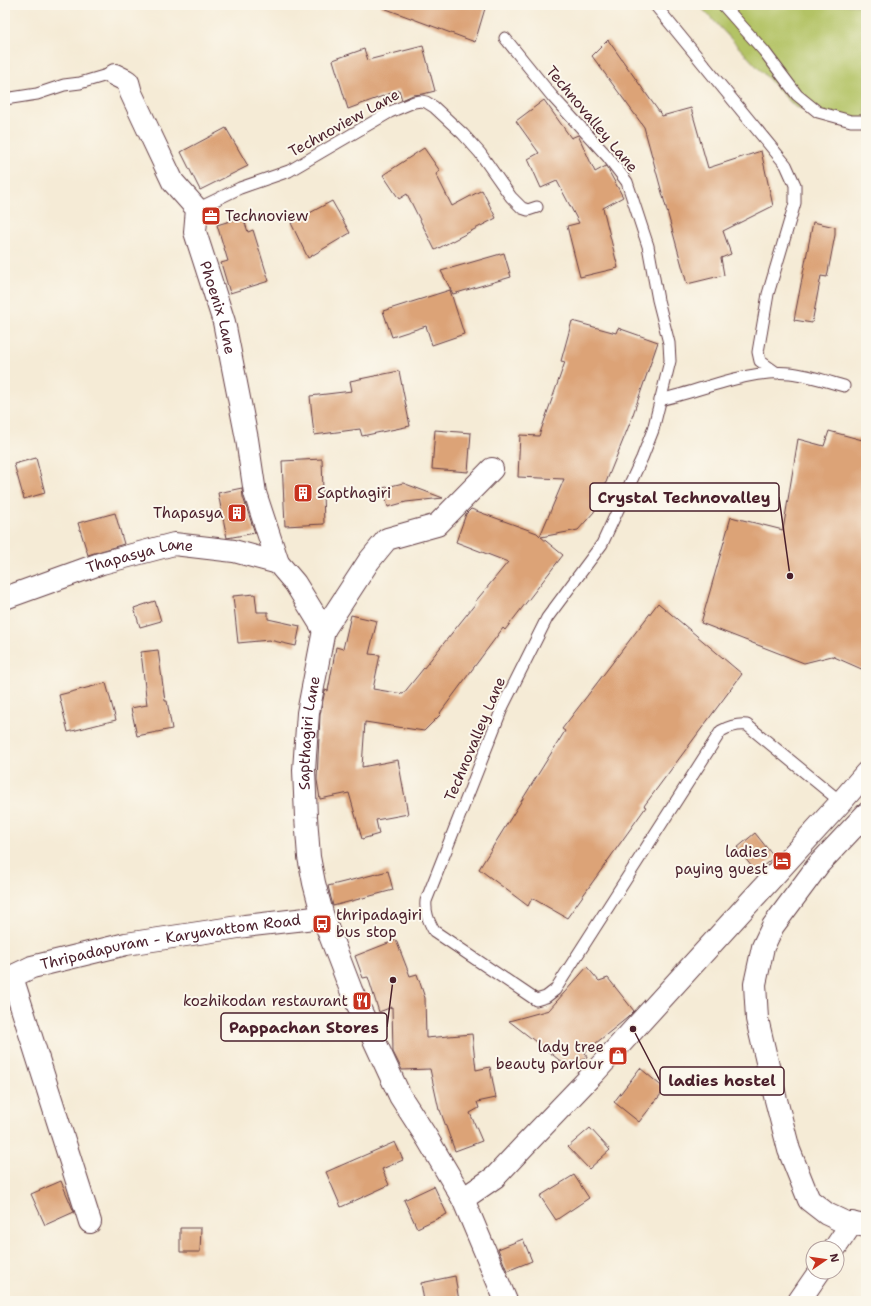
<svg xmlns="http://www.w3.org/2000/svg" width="871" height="1306" viewBox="0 0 871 1306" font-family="'Shantell Sans',sans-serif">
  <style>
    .green { fill: #b3c365; stroke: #7e7148 }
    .building { fill: #dca377 }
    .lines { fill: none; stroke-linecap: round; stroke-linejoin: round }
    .service-casing { stroke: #643e45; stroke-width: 13 }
    .minor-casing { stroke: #643e45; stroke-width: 24 }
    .secondary-casing { stroke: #643e45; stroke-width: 24 }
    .service { stroke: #fff; stroke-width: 11 }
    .minor { stroke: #fff; stroke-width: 22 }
    .secondary { stroke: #fff; stroke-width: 22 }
    .labels { text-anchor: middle; stroke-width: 4; stroke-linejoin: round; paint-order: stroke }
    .street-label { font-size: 15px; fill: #4a1f2b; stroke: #fbf7ec }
    .poi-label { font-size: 15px; fill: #4a1f2b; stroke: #fbf7ec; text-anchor: end }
    .leader { fill: none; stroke: #4a1f2b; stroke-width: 1.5 }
    .callout-dot { fill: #4a1f2b; stroke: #fbf7ec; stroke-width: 1.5 }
    .callout { fill: #fbf7ec; stroke: #4a1f2b; stroke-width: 1.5 }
    .callout-label { font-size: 16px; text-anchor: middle; font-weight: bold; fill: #4a1f2b }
  </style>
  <rect width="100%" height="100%" fill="#fbf7ec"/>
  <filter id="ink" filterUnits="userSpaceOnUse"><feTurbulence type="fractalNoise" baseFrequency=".025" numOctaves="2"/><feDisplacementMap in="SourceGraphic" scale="8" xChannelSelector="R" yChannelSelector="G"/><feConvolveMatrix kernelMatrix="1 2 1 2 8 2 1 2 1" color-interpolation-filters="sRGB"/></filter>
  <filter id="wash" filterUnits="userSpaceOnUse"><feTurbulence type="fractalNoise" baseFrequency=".012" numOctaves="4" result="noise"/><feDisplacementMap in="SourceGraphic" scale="16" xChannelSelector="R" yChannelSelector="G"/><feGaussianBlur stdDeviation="0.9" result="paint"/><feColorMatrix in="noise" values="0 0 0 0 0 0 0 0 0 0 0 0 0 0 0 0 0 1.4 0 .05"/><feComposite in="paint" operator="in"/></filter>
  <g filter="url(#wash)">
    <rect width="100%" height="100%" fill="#f5ebd6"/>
    <polygon class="green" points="699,5 866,5 866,121 862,121 795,107"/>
    <g id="blocks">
      <g class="building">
        <polygon points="381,5 486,5 475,42 381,7"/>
        <polygon points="608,40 662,116 691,108 708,168 761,151 773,206 723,231 731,254 721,258 724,275 687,284 644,127 592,56"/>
        <polygon points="423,46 435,91 423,94 413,95 402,100 399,90 348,109 333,60 364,49 368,60"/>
        <polygon points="544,100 571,138 578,135 595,172 606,166 623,197 603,208 618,268 580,277 567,226 579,223 557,181 541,188 528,159 539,153 516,121"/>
        <polygon points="226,128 248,166 200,190 181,152"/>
        <polygon points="424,148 440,171 436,174 452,206 482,190 496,218 435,250 407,194 399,199 383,175"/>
        <polygon points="332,201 350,233 308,258 291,223"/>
        <polygon points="243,217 248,232 253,230 269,281 230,293 221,263 228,261 217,225"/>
        <polygon points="813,222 835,227 835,235 827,277 821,276 812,323 794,320"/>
        <polygon points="504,253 511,277 453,294 441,271"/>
        <polygon points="450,290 464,334 432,345 426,326 392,337 383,311"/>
        <polygon points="572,321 616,333 618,328 658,342 630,423 594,512 578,530 541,537 563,555 505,630 503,628 440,713 441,714 424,731 365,722 362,767 398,760 408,814 376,820 379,834 362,839 349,793 320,799 317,780 320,715 325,690 328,691 336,647 343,649 351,615 377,621 369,654 380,655 373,689 403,694 476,603 475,602 508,562 456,542 466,514 471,509 537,533 540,536 564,479 518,477 520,435 539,436 565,362 561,361"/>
        <polygon points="399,371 410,426 362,436 360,429 314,435 310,396 352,391 350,381"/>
        <polygon points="435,430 471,433 468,472 432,469"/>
        <polygon points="829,431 866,441 866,671 832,656 804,663 701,623 731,517 783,530 798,439 824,446"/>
        <polygon points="36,458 45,493 24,499 14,464"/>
        <polygon points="322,459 324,524 285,526 282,461"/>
        <polygon points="403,483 443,498 406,502 388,507 383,488"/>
        <polygon points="242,488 243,497 255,533 227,538 218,493"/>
        <polygon points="115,513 124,544 88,555 78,523"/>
        <polygon points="255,594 257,612 268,612 268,619 300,626 296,646 269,640 238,643 233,596"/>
        <polygon points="155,601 161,621 140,627 134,608"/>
        <polygon points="658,603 742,674 644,806 646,807 567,918 532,898 528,906 479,869 565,731 562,729"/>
        <polygon points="158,650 165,701 167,701 172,729 137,736 131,708 147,705 141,652"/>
        <polygon points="106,683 116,720 68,732 59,695"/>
        <polygon points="755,833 774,857 756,872 737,848"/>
        <polygon points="388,871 393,890 333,906 328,886"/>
        <polygon points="396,940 410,976 417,974 425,998 426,1038 472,1034 476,1070 490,1067 496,1098 477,1102 479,1108 470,1113 482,1141 455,1151 440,1110 439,1110 430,1069 402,1070 393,1052 392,1007 379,1012 368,977 363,978 355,956"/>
        <polygon points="587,967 599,981 608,978 634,1011 627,1018 585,1052 587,1058 567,1066 509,1021 549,1010"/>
        <polygon points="640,1068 665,1089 639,1122 614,1102"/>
        <polygon points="590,1128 610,1150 589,1169 568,1147"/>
        <polygon points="395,1142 403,1160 382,1169 389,1185 341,1207 326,1172"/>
        <polygon points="574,1175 589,1198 556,1220 540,1196"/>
        <polygon points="61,1181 74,1212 45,1225 31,1194"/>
        <polygon points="434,1186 447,1214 417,1228 404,1200"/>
        <polygon points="180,1228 201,1228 200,1252 180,1252"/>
        <polygon points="523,1239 532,1261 507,1271 498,1249"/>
        <polygon points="455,1276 459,1301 424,1301 421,1283"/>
      </g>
    </g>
  </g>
  <g filter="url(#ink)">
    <use href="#blocks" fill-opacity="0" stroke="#643e45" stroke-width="1"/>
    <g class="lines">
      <defs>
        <g id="service">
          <polyline points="655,5 786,165 795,185 795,203 768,294 758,352 760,361 777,373"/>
          <polyline points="723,5 764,51 797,95 818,112 851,121 866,121"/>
          <path d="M505,38L552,96L607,156L627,182L648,246L658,300L669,343L670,361L653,430L642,458L602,544L547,618L503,706L426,901C425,912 428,920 434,931L536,1000L546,997L555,990L721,731C730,726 737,724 747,725L841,802"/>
          <polyline points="5,99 37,94 64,85 80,83 107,75 115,75"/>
          <polyline points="197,209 240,188 289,171 390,112 414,102 421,101 426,102 434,107 463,134 480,153 511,197 522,208 528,210 537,207"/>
          <path d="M660,400C700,391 749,369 790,373C808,375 826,381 844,386"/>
        </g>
        <g id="minor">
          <path id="s1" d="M115,75L125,80L128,82L131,93L146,125L173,182L197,209L195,232L224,322L247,439L255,493L278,563L295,583L324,630"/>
          <path id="s2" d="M5,598L102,563L174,544L234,551L278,563"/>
          <polyline points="866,814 819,864 773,926 763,947 755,984 757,1019 775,1096 789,1150 809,1200 827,1214 844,1222 866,1226"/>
          <path id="s3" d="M323,917L314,883L309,857L306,817L304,770L308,713L324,630L369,561L387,539L437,525L492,469"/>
          <polyline points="12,977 90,1222"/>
          <polyline points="463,1199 506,1301"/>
          <polyline points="835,1248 852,1223"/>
          <polyline points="799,1301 819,1272"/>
        </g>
        <g id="secondary">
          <path id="s4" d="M5,980L32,967L126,944L245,926L323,917L351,990L400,1096L427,1138L463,1199L495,1177L523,1147L594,1073L841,802L866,773"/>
        </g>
      </defs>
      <use href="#service" class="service-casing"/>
      <use href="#minor" class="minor-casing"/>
      <use href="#secondary" class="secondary-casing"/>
      <use href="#service" class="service"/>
      <use href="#minor" class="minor"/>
      <use href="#secondary" class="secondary"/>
    </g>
  </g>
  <defs>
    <symbol id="office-square" viewBox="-11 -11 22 22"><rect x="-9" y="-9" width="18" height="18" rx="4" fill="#c8321e" stroke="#fbf7ec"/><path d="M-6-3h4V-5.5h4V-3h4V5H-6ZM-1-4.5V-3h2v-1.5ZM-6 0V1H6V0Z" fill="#fff"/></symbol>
    <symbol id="building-square" viewBox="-11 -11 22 22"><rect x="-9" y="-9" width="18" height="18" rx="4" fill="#c8321e" stroke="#fbf7ec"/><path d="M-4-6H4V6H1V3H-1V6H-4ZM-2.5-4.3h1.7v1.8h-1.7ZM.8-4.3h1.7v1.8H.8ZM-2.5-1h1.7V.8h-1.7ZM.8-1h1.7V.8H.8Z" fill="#fff"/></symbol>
    <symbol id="hotel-square" viewBox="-11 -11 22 22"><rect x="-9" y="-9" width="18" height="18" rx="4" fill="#c8321e" stroke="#fbf7ec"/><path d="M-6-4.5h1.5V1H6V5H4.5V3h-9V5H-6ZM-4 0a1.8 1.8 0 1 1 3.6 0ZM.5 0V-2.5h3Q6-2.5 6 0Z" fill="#fff"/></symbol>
    <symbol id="bus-square" viewBox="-11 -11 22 22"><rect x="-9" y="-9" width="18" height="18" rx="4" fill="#c8321e" stroke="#fbf7ec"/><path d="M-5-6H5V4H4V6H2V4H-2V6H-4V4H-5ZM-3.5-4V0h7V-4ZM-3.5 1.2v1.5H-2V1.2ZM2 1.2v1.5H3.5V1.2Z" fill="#fff"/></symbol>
    <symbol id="restaurant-square" viewBox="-11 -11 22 22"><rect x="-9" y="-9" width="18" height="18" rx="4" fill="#c8321e" stroke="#fbf7ec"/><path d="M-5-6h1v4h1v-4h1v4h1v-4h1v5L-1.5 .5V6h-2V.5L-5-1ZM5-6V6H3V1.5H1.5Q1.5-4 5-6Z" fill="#fff"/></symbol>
    <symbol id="shop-square" viewBox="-11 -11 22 22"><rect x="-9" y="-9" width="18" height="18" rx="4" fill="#c8321e" stroke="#fbf7ec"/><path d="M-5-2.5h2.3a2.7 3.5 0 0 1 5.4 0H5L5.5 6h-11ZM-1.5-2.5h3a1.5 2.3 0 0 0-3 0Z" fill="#fff"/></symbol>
  </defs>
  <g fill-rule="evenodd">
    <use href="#office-square" x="200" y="205" width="22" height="22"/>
    <use href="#building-square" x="292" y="482" width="22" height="22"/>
    <use href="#building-square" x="226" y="502" width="22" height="22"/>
    <use href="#hotel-square" x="771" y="850" width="22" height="22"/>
    <use href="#bus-square" x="311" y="913" width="22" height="22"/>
    <use href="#restaurant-square" x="351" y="990" width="22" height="22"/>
    <use href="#shop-square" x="607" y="1045" width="22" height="22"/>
  </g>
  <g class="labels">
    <g class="street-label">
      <text transform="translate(592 119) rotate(50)" y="5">Technovalley Lane</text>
      <text transform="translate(344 123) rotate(-29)" y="5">Technoview Lane</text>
      <text dy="5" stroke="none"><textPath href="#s1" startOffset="263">Phoenix Lane</textPath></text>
      <text dy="5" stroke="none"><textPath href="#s2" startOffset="142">Thapasya Lane</textPath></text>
      <text dy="5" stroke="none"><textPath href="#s3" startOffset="186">Sapthagiri Lane</textPath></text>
      <text transform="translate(475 739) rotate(-67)" y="5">Technovalley Lane</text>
      <text dy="5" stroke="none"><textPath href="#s4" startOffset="171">Thripadapuram - Karyavattom Road</textPath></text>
    </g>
    <g class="poi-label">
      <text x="225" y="221" text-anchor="start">Technoview</text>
      <text x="317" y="498" text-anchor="start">Sapthagiri</text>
      <text x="223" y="518">Thapasya</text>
      <text x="768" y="857">ladies<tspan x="768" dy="17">paying guest</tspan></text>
      <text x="336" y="920" text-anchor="start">thripadagiri<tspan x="336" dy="17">bus stop</tspan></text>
      <text x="348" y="1006">kozhikodan restaurant</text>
      <text x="604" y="1052">lady tree<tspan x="604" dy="17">beauty parlour</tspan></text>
    </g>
  </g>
  <path class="leader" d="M790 576L779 497M393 980L387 1027M633 1029L660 1081"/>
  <g class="callout-dot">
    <circle cx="790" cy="576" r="4"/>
    <circle cx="393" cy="980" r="4"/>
    <circle cx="633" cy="1029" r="4"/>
  </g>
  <g class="callout">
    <rect x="590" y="483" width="189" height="28" rx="4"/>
    <rect x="221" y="1013" width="166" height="28" rx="4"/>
    <rect x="660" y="1067" width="124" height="28" rx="4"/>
  </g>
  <g class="callout-label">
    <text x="684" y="503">Crystal Technovalley</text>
    <text x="304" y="1033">Pappachan Stores</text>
    <text x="722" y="1086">ladies hostel</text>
  </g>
  <rect width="871" height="1306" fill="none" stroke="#fbf7ec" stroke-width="20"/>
  <g transform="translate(825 1260) rotate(77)"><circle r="19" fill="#fbf7ec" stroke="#b4a19f"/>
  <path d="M0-3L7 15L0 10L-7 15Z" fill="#c8321e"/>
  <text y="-6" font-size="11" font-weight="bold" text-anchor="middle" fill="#4a1f2b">N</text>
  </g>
</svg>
